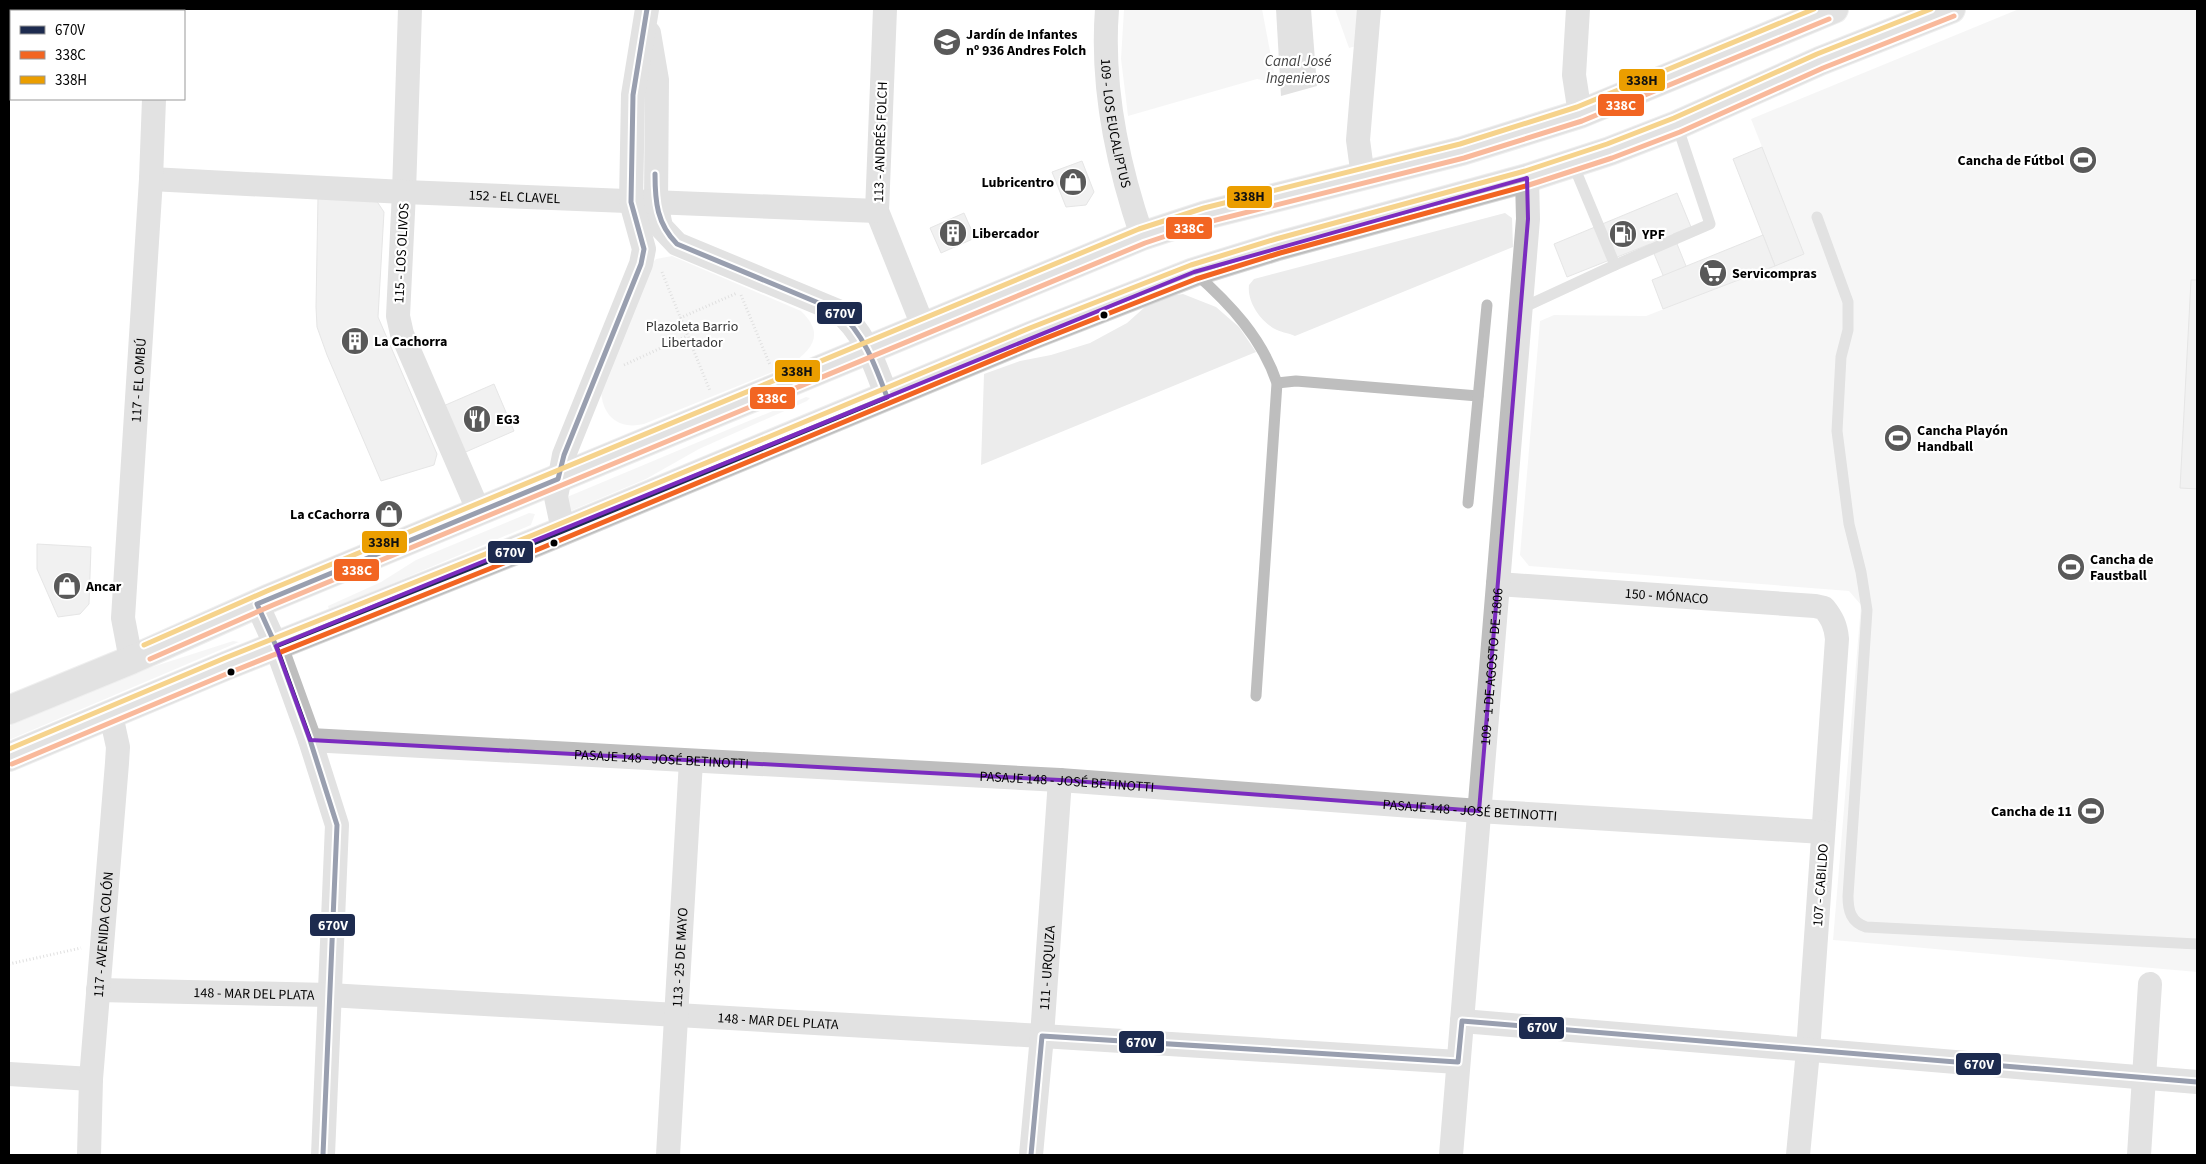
<svg xmlns="http://www.w3.org/2000/svg" width="2206" height="1164" viewBox="0 0 2206 1164" font-family="'Source Sans 3',sans-serif">
  <style>
    .green { fill: #ececec }
    .water { fill: #bfbfbf }
    .building { fill: #dfdfdf; stroke: #c7c7c7 }
    .lines { fill: none; stroke-linecap: round; stroke-linejoin: round }
    .primary-casing { stroke: #dbdbdb; stroke-width: 30 }
    .path { stroke: #b9b9b9; stroke-width: 3; stroke-dasharray: 1 2.5; stroke-linecap: butt }
    .lane { stroke: #bebebe; stroke-width: 11 }
    .street { stroke: #bebebe; stroke-width: 24 }
    .primary { stroke: #bebebe; stroke-width: 28 }
    .bus-1-casing { stroke: #fff; stroke-width: 9 }
    .bus-2-casing { stroke: #fff; stroke-width: 9 }
    .bus-3-casing { stroke: #fff; stroke-width: 9 }
    .bus-1 { stroke: #1d2b4f; stroke-width: 5 }
    .bus-2 { stroke: #f26522; stroke-width: 5 }
    .bus-3 { stroke: #eb9e00; stroke-width: 5 }
    .marked { fill: none; stroke: #7b2cbf; stroke-width: 4; stroke-linejoin: round }
    .bus-dot { fill: #000; stroke: #fff; stroke-width: 2 }
    .labels { text-anchor: middle; stroke-width: 4.5; stroke-linejoin: round; paint-order: stroke }
    .poi-label { font-size: 14px; font-weight: bold; fill: #000; stroke: #fff; text-anchor: start }
    .street-label { font-size: 14px; fill: #000; stroke: #fff }
    .park-label { font-size: 14px; fill: #333; stroke: #fff }
    .water-label { font-size: 15px; font-style: italic; fill: #444; stroke: #fff }
    .line-badge { stroke: #fff; stroke-width: 2 }
    .badge-label { font-size: 14px; text-anchor: middle; font-weight: bold; fill: #fff }
    .pale-badge-label { font-size: 14px; text-anchor: middle; font-weight: bold; fill: #111 }
  </style>
  <rect width="100%" height="100%" fill="#fff"/>
  <g class="green">
    <polygon points="1124,9 1262,9 1276,83 1257,79 1128,116 1121,59"/>
    <polygon points="1335,9 1359,9 1356,46 1349,48"/>
    <polygon points="2019,9 2197,9 2197,972 1833,940 1861,605 1849,591 1529,566 1520,555 1540,321 1554,315 1646,316 1804,254 1751,119"/>
    <path d="M1505,213L1512,218L1513,247L1295,336C1289,333 1279,332 1273,328C1259,319 1247,301 1249,285L1254,279Z"/>
    <path d="M672,256L801,311C825,334 813,349 790,365L644,424C618,430 602,416 601,390L650,265L656,259Z"/>
    <polygon points="1183,294 1216,307 1239,327 1256,352 981,465 984,374 1020,361 1051,355 1090,343 1127,323 1155,298"/>
    <polygon points="806,397 810,398 807,401 699,449 646,479 568,512 567,497"/>
    <polygon points="529,513 535,514 531,525 329,610 328,606 381,582 416,560"/>
    <polygon points="233,641 239,642 9,740 9,726 149,668"/>
  </g>
  <polygon class="water" points="1276,9 1311,9 1317,86 1281,96"/>
  <g class="building">
    <polygon points="1762,147 1804,254 1775,266 1733,159"/>
    <polygon points="1082,161 1094,192 1086,205 1066,207 1052,172"/>
    <polygon points="1677,193 1691,227 1673,234 1688,271 1665,280 1650,244 1567,277 1554,244"/>
    <polygon points="318,197 374,197 384,212 378,317 437,454 434,465 381,481 327,355 317,327 316,307"/>
    <polygon points="964,213 975,238 941,253 930,228"/>
    <polygon points="1763,235 1775,266 1663,309 1652,280"/>
    <polygon points="2191,280 2197,280 2197,489 2180,488"/>
    <polygon points="494,384 514,431 461,454 441,407"/>
    <polygon points="37,544 91,547 89,604 80,614 58,617 37,569"/>
  </g>
  <g class="lines">
    <defs>
      <g id="primary">
        <polyline points="9,710 131,660 270,598 1142,236 1206,215 1462,151 1580,114 1834,9"/>
        <polyline points="9,757 228,665 536,542 1033,335 1194,272 1278,246 1527,178 1610,151 1677,125 1820,61 1951,9"/>
      </g>
    </defs>
    <use href="#primary" class="primary-casing"/>
    <g class="path">
      <polyline points="662,272 710,391"/>
      <polyline points="741,295 770,365"/>
      <polyline points="680,318 737,293"/>
      <polyline points="624,365 687,336"/>
      <polyline points="9,964 81,948"/>
    </g>
    <g class="lane">
      <polyline points="1573,164 1615,265 1710,224 1677,125"/>
      <path d="M1817,217L1848,302V330L1841,357L1837,431L1849,524L1861,572L1867,610L1848,896C1848,911 1851,922 1866,927L2197,944"/>
      <path d="M1195,273C1230,304 1262,338 1277,383L1256,696"/>
      <polyline points="1520,309 1615,265"/>
      <polyline points="1277,383 1296,381 1478,396"/>
      <polyline points="1468,503 1487,305"/>
    </g>
    <g class="street">
      <polyline points="410,9 404,192 398,316 402,334 479,512"/>
      <polyline points="885,9 877,211 923,326"/>
      <path id="s1" d="M1107,9C1101,86 1117,163 1142,236"/>
      <polyline points="1578,9 1574,75 1580,114"/>
      <polyline points="157,11 157,9"/>
      <path d="M649,33L657,80L656,202L661,227L677,244L838,311C865,332 875,366 887,397"/>
      <polyline points="1363,177 1358,140 1369,9"/>
      <path id="s2" d="M151,179L404,192L877,211"/>
      <polyline points="563,530 556,497 564,455 641,264 644,249 631,202 633,95 647,9"/>
      <path id="s3" d="M1498,584L1815,606L1824,608C1832,618 1836,626 1837,639L1808,1051L1798,1155"/>
      <polyline points="257,604 276,646 310,740 337,825 323,1155"/>
      <path id="s4" d="M131,660L123,618L151,179L154,99"/>
      <path id="s5" d="M310,740L1060,780L1479,811L1823,832"/>
      <path id="s6" d="M98,990L329,995L1042,1036L1458,1062"/>
      <polyline points="1462,1021 2197,1082"/>
      <polyline points="9,1074 91,1079"/>
      <path id="s7" d="M89,1155L91,1079L117,763L118,747L111,715"/>
      <path id="s8" d="M668,1155L691,761"/>
      <path id="s9" d="M1031,1155L1042,1036L1060,780"/>
      <path id="s10" d="M1451,1155L1528,219L1527,178"/>
      <polyline points="2139,1155 2150,984"/>
    </g>
    <use href="#primary" class="primary"/>
    <defs>
      <g id="bus-1">
        <path d="M276,646L536,542L887,397C875,365 864,334 838,311L677,244C657,224 655,202 655,174"/>
        <polyline points="323,1155 337,825 310,740 276,646 257,604 558,479 564,455 641,264 644,249 631,202 633,95 647,9"/>
        <polyline points="1031,1155 1042,1036 1458,1062 1462,1021 2197,1082"/>
      </g>
      <g id="bus-2">
        <polyline points="150,659 273,605 1145,243 1208,222 1464,158 1582,121 1829,19"/>
        <polyline points="12,764 231,672 539,549 1036,342 1196,279 1280,253 1529,185 1612,158 1680,132 1823,68 1954,16"/>
      </g>
      <g id="bus-3">
        <polyline points="144,645 267,591 1139,229 1204,208 1460,144 1577,107 1814,9"/>
        <polyline points="9,749 225,658 533,535 1030,328 1191,265 1276,239 1525,171 1607,144 1674,118 1817,54 1931,9"/>
      </g>
    </defs>
    <use href="#bus-1" class="bus-1-casing"/>
    <use href="#bus-2" class="bus-2-casing"/>
    <use href="#bus-3" class="bus-3-casing"/>
    <use href="#bus-1" class="bus-1"/>
    <use href="#bus-2" class="bus-2"/>
    <use href="#bus-3" class="bus-3"/>
  </g>
  <path d="M0 0H2206V1164H0ZM1527,178L1528,219L1479,811L1060,780L310,740L276,646L1194,272Z" fill="#fff" fill-opacity=".55" fill-rule="evenodd"/>
  <path class="marked" d="M1527,178L1528,219L1479,811L1060,780L310,740L276,646L1194,272Z"/>
  <defs>
    <symbol id="school-disc" viewBox="-11 -11 22 22"><circle r="9.5" fill="#595959" stroke="#fff"/><path d="M0-5L7-2L0 1L-7-2ZM-4 1L0 2.5L4 1V4Q0 6-4 4Z" fill="#fff"/></symbol>
    <symbol id="stadium-disc" viewBox="-11 -11 22 22"><circle r="9.5" fill="#595959" stroke="#fff"/><path d="M0-5a6.5 5 0 1 0 0 10a6.5 5 0 1 0 0-10ZM-3.5-1.8h7v3.6h-7Z" fill="#fff"/></symbol>
    <symbol id="shop-disc" viewBox="-11 -11 22 22"><circle r="9.5" fill="#595959" stroke="#fff"/><path d="M-5-2.5h2.3a2.7 3.5 0 0 1 5.4 0H5L5.5 6h-11ZM-1.5-2.5h3a1.5 2.3 0 0 0-3 0Z" fill="#fff"/></symbol>
    <symbol id="building-disc" viewBox="-11 -11 22 22"><circle r="9.5" fill="#595959" stroke="#fff"/><path d="M-4-6H4V6H1V3H-1V6H-4ZM-2.5-4.3h1.7v1.8h-1.7ZM.8-4.3h1.7v1.8H.8ZM-2.5-1h1.7V.8h-1.7ZM.8-1h1.7V.8H.8Z" fill="#fff"/></symbol>
    <symbol id="fuel-disc" viewBox="-11 -11 22 22"><circle r="9.5" fill="#595959" stroke="#fff"/><path d="M-5.5-6h7V0h2V4h1.3V-2.5L3-4.5l.8-.8L6-3V5H2.5V1h-1V6h-7ZM-4.2-4.7v3.2H.2V-4.7Z" fill="#fff"/></symbol>
    <symbol id="supermarket-disc" viewBox="-11 -11 22 22"><circle r="9.5" fill="#595959" stroke="#fff"/><path d="M-6-5.5h2.5l.6 2H6L4.5 2H-2.5L-4.4-4H-6ZM-1.5 3.2a1.3 1.3 0 1 0 .1 0ZM3 3.2a1.3 1.3 0 1 0 .1 0Z" fill="#fff"/></symbol>
    <symbol id="restaurant-disc" viewBox="-11 -11 22 22"><circle r="9.5" fill="#595959" stroke="#fff"/><path d="M-5-6h1v4h1v-4h1v4h1v-4h1v5L-1.5 .5V6h-2V.5L-5-1ZM5-6V6H3V1.5H1.5Q1.5-4 5-6Z" fill="#fff"/></symbol>
  </defs>
  <g fill-rule="evenodd">
    <use href="#school-disc" x="931" y="26" width="32" height="32"/>
    <use href="#stadium-disc" x="2067" y="144" width="32" height="32"/>
    <use href="#shop-disc" x="1057" y="166" width="32" height="32"/>
    <use href="#building-disc" x="937" y="217" width="32" height="32"/>
    <use href="#fuel-disc" x="1607" y="218" width="32" height="32"/>
    <use href="#supermarket-disc" x="1697" y="257" width="32" height="32"/>
    <use href="#building-disc" x="339" y="325" width="32" height="32"/>
    <use href="#restaurant-disc" x="461" y="403" width="32" height="32"/>
    <use href="#stadium-disc" x="1882" y="422" width="32" height="32"/>
    <use href="#shop-disc" x="373" y="498" width="32" height="32"/>
    <use href="#stadium-disc" x="2055" y="551" width="32" height="32"/>
    <use href="#shop-disc" x="51" y="570" width="32" height="32"/>
    <use href="#stadium-disc" x="2075" y="795" width="32" height="32"/>
  </g>
  <g class="bus-dot">
    <circle cx="1104" cy="315" r="4.5"/>
    <circle cx="554" cy="543" r="4.5"/>
    <circle cx="231" cy="672" r="4.5"/>
  </g>
  <g class="labels">
    <g class="poi-label">
      <text x="966" y="39">Jardín de Infantes<tspan x="966" dy="16">nº 936 Andres Folch</tspan></text>
      <text x="2064" y="165" text-anchor="end">Cancha de Fútbol</text>
      <text x="1054" y="187" text-anchor="end">Lubricentro</text>
      <text x="972" y="238">Libercador</text>
      <text x="1642" y="239">YPF</text>
      <text x="1732" y="278">Servicompras</text>
      <text x="374" y="346">La Cachorra</text>
      <text x="496" y="424">EG3</text>
      <text x="1917" y="435">Cancha Playón<tspan x="1917" dy="16">Handball</tspan></text>
      <text x="370" y="519" text-anchor="end">La cCachorra</text>
      <text x="2090" y="564">Cancha de<tspan x="2090" dy="16">Faustball</tspan></text>
      <text x="86" y="591">Ancar</text>
      <text x="2072" y="816" text-anchor="end">Cancha de 11</text>
    </g>
    <g class="street-label">
      <text dy="5" stroke="none"><textPath href="#s1" startOffset="115">109 - LOS EUCALIPTUS</textPath></text>
      <text transform="translate(880 142) rotate(-88)" y="5">113 - ANDRÉS FOLCH</text>
      <text dy="5" stroke="none"><textPath href="#s2" startOffset="364">152 - EL CLAVEL</textPath></text>
      <text transform="translate(401 253) rotate(-87)" y="5">115 - LOS OLIVOS</text>
      <text dy="5" stroke="none"><textPath href="#s4" startOffset="281">117 - EL OMBÚ</textPath></text>
      <text dy="5" stroke="none"><textPath href="#s3" startOffset="169">150 - MÓNACO</textPath></text>
      <text dy="5" stroke="none"><textPath href="#s10" startOffset="490">109 - 1 DE AGOSTO DE 1806</textPath></text>
      <text dy="5" stroke="none"><textPath href="#s5" startOffset="352">PASAJE 148 - JOSÉ BETINOTTI</textPath></text>
      <text dy="5" stroke="none"><textPath href="#s5" startOffset="758">PASAJE 148 - JOSÉ BETINOTTI</textPath></text>
      <text dy="5" stroke="none"><textPath href="#s5" startOffset="1162">PASAJE 148 - JOSÉ BETINOTTI</textPath></text>
      <text transform="translate(1820 885) rotate(-86)" y="5">107 - CABILDO</text>
      <text dy="5" stroke="none"><textPath href="#s7" startOffset="221">117 - AVENIDA COLÓN</textPath></text>
      <text dy="5" stroke="none"><textPath href="#s8" startOffset="198">113 - 25 DE MAYO</textPath></text>
      <text dy="5" stroke="none"><textPath href="#s9" startOffset="188">111 - URQUIZA</textPath></text>
      <text dy="5" stroke="none"><textPath href="#s6" startOffset="156">148 - MAR DEL PLATA</textPath></text>
      <text dy="5" stroke="none"><textPath href="#s6" startOffset="681">148 - MAR DEL PLATA</textPath></text>
    </g>
    <g class="park-label">
      <text x="692" y="331">Plazoleta Barrio<tspan x="692" dy="16">Libertador</tspan></text>
    </g>
    <g class="water-label">
      <text x="1298" y="66">Canal José<tspan x="1298" dy="17">Ingenieros</tspan></text>
    </g>
  </g>
  <g class="line-badge">
    <rect x="1618" y="68" width="48" height="24" rx="5" fill="#eb9e00"/>
    <rect x="1597" y="93" width="48" height="24" rx="5" fill="#f26522"/>
    <rect x="1226" y="185" width="47" height="24" rx="5" fill="#eb9e00"/>
    <rect x="1165" y="216" width="48" height="24" rx="5" fill="#f26522"/>
    <rect x="816" y="301" width="47" height="24" rx="5" fill="#1d2b4f"/>
    <rect x="774" y="359" width="47" height="24" rx="5" fill="#eb9e00"/>
    <rect x="749" y="386" width="47" height="24" rx="5" fill="#f26522"/>
    <rect x="361" y="530" width="47" height="24" rx="5" fill="#eb9e00"/>
    <rect x="487" y="540" width="47" height="24" rx="5" fill="#1d2b4f"/>
    <rect x="333" y="558" width="47" height="24" rx="5" fill="#f26522"/>
    <rect x="309" y="913" width="47" height="24" rx="5" fill="#1d2b4f"/>
    <rect x="1518" y="1016" width="47" height="24" rx="5" fill="#1d2b4f"/>
    <rect x="1118" y="1030" width="47" height="24" rx="5" fill="#1d2b4f"/>
    <rect x="1955" y="1052" width="47" height="24" rx="5" fill="#1d2b4f"/>
  </g>
  <g class="badge-label">
    <text x="1621" y="110">338C</text>
    <text x="1189" y="233">338C</text>
    <text x="840" y="318">670V</text>
    <text x="772" y="403">338C</text>
    <text x="510" y="557">670V</text>
    <text x="357" y="575">338C</text>
    <text x="333" y="930">670V</text>
    <text x="1542" y="1032">670V</text>
    <text x="1141" y="1047">670V</text>
    <text x="1979" y="1069">670V</text>
  </g>
  <g class="pale-badge-label">
    <text x="1642" y="85">338H</text>
    <text x="1249" y="201">338H</text>
    <text x="797" y="376">338H</text>
    <text x="384" y="547">338H</text>
  </g>
  <rect width="2206" height="1164" fill="none" stroke="#000000" stroke-width="20"/>
  <rect x="10" y="10" width="175" height="90" fill="#ffffff" stroke="#999999"/>
  <rect x="20" y="26" width="25" height="8" fill="#1d2b4f" stroke="#999999"/>
  <text x="55" y="35" font-size="15" fill="#000000">670V</text>
  <rect x="20" y="51" width="25" height="8" fill="#f26522" stroke="#999999"/>
  <text x="55" y="60" font-size="15" fill="#000000">338C</text>
  <rect x="20" y="76" width="25" height="8" fill="#eb9e00" stroke="#999999"/>
  <text x="55" y="85" font-size="15" fill="#000000">338H</text>
</svg>
